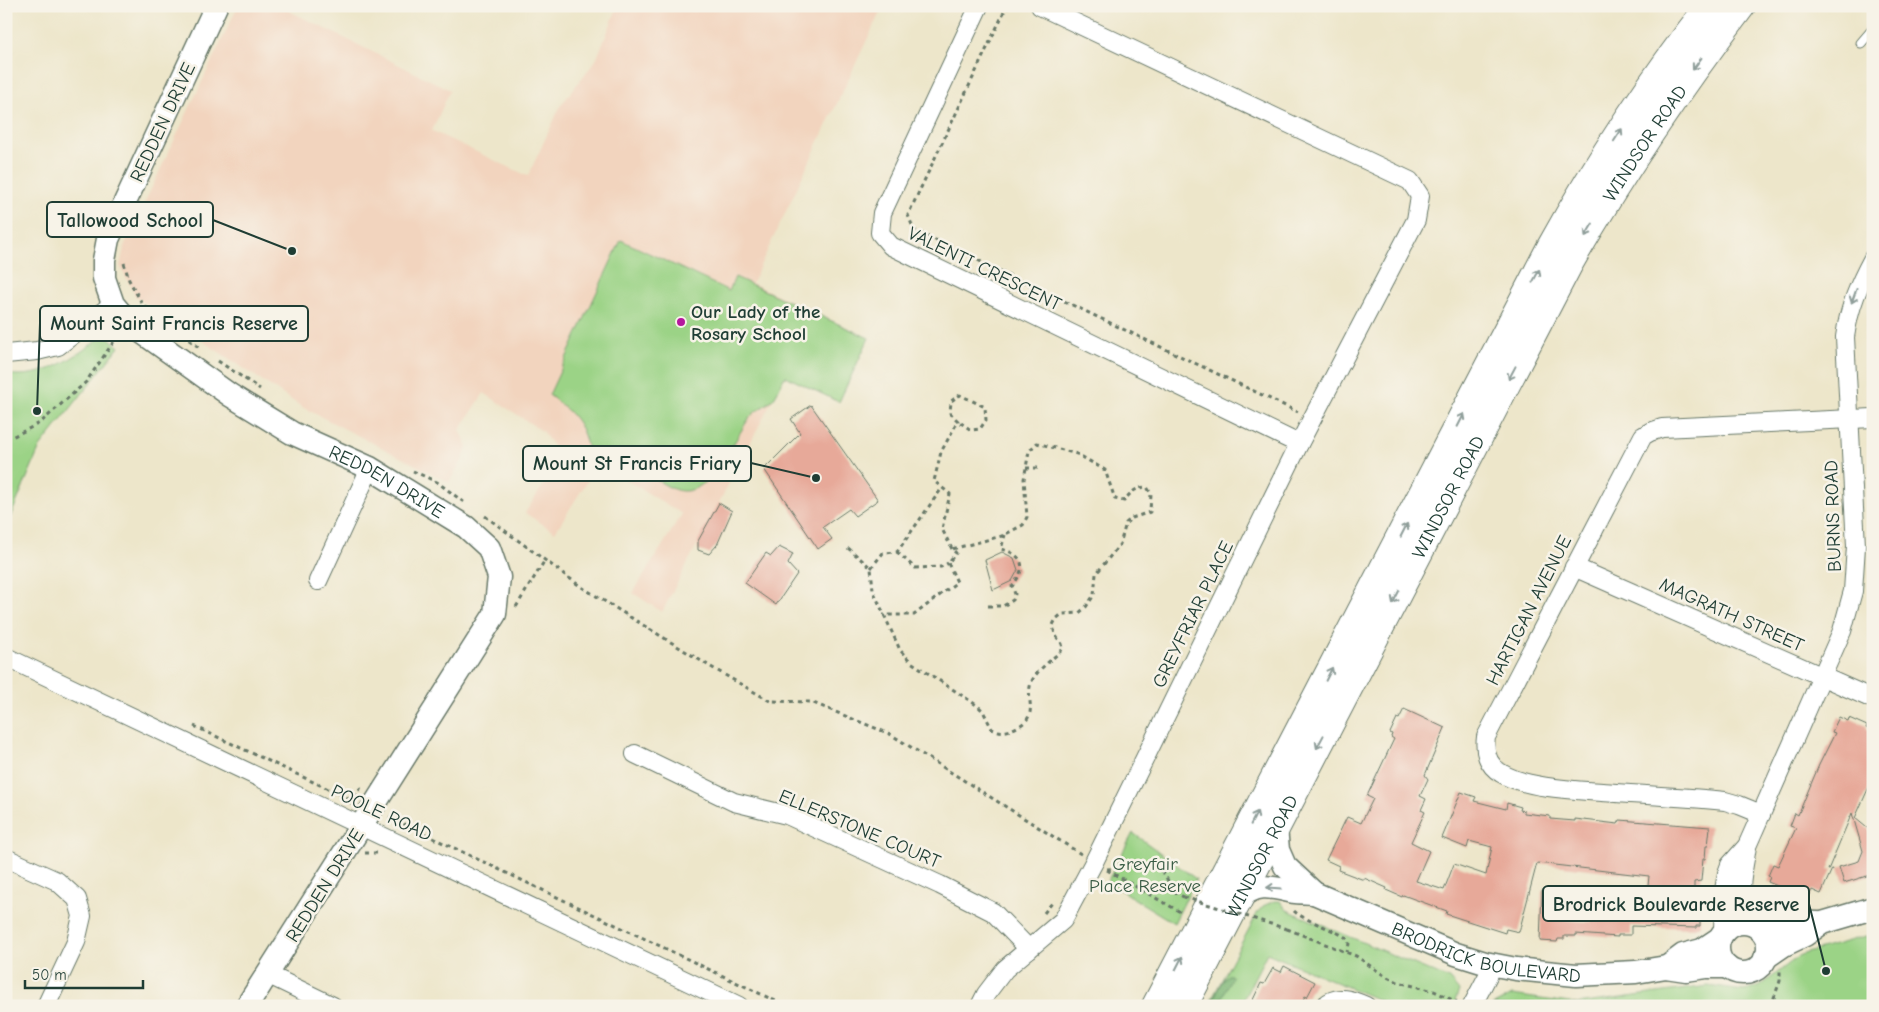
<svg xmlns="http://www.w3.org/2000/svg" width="1879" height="1012" viewBox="0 0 1879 1012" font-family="'Comic Neue',sans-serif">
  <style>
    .built { fill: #f2d4be }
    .green { fill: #9bd386; stroke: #5d885d }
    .forest { fill: #7cb573; stroke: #4e7954 }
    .building { fill: #e7a999 }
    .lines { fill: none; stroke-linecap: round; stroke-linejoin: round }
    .service-casing { stroke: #677868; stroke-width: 11 }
    .minor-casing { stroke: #677868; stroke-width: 20 }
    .tertiary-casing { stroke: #677868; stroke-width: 25 }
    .primary-casing { stroke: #677868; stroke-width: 30 }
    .path { stroke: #677868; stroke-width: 3; stroke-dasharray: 4 4; stroke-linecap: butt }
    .service { stroke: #fff; stroke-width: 9 }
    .minor { stroke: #fff; stroke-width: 18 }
    .tertiary { stroke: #fff; stroke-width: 22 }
    .primary { stroke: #fff; stroke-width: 28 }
    .path-bridge { stroke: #677868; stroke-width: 3; stroke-dasharray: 4 4; stroke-linecap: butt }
    .oneway { stroke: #8f9e9a }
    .poi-dot { fill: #b5179e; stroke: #f7f3e8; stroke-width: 2 }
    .labels { text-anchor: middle; stroke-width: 5; stroke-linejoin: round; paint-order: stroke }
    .street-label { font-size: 19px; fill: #1f3d34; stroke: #f7f3e8 }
    .poi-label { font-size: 19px; font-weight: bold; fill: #1f3d34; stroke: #f7f3e8; text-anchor: start }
    .park-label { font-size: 19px; fill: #385b44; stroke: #f7f3e8 }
    .leader { fill: none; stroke: #1f3d34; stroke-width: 2 }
    .callout-dot { fill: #1f3d34; stroke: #f7f3e8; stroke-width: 2 }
    .callout { fill: #f7f3e8; stroke: #1f3d34; stroke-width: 2 }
    .callout-label { font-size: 20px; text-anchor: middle; font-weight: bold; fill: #1f3d34 }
  </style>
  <rect width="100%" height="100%" fill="#f7f3e8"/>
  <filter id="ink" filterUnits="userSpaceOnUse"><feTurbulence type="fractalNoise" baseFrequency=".02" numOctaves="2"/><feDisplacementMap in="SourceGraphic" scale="10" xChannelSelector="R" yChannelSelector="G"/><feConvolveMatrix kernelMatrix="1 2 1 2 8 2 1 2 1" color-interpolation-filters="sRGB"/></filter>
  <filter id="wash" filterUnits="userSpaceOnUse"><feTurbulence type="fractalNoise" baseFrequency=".0096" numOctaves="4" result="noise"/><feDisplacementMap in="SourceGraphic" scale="20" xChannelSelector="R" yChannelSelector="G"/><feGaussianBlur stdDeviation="1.12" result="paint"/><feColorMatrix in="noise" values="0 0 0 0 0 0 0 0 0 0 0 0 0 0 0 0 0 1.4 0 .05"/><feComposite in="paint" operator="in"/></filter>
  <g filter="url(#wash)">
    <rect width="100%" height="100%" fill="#ede6ca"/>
    <polygon class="built" points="238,6 279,6 450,90 432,131 528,176 561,105 596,60 618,6 883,6 752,283 869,338 839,402 785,376 662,612 633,593 682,514 599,463 555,532 525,513 551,474 556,450 542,431 484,393 460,430 467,445 464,458 449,482 302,407 136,297 120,266 125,244"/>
    <g class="green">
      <path d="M621,240L729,291L735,277L869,338L839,402L785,376C781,383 778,393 773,399C766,406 757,409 751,416C733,438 710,506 671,488C643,474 622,450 588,451C583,422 572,413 549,395Z"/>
      <path d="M105,334L119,347L40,447L6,527V374C46,380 76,356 105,334Z"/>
      <polygon points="1133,833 1196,879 1174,923 1107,882"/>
      <polygon points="1274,901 1280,901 1287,910 1449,979 1459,991 1453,1006 1393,1006 1267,953 1240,1006 1208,1006 1258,912 1263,906"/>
      <polygon points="1873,934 1873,1006 1492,1006 1512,995 1577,1004 1708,986 1744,991 1759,987 1800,955"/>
    </g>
    <polygon class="forest" points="1228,975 1231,975 1232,977 1218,1006 1210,1006 1223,979"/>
    <g id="blocks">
      <g class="building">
        <polygon points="811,405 878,500 855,516 849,509 823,527 832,539 818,549 764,469 800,433 791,419"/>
        <polygon points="719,503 732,511 717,545 709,554 698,550 698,541"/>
        <polygon points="779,547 793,554 788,564 797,574 776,605 745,583 766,553 771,556"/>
        <polygon points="1002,552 1014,558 1018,570 1012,581 993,590 985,560"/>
        <polygon points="1404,709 1445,728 1425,775 1428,779 1420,796 1426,799 1421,810 1425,812 1411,842 1429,851 1416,881 1444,890 1454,864 1486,875 1492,847 1469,841 1467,848 1442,838 1461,792 1476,797 1474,801 1506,809 1507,803 1521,807 1520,810 1524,811 1524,813 1550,816 1550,819 1575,821 1575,819 1618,824 1620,820 1710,827 1708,846 1706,846 1705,859 1703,859 1701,881 1694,882 1694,910 1700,910 1700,926 1696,926 1696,928 1631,926 1631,935 1618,935 1618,937 1576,934 1576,936 1564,936 1564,939 1558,939 1557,942 1540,941 1542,890 1567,891 1565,920 1591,922 1593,892 1647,895 1649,876 1537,863 1519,932 1506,929 1505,933 1446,914 1447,911 1403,895 1402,897 1386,890 1387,888 1364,878 1364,880 1338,870 1339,866 1326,860 1347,817 1361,823 1373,799 1367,796 1394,739 1391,737 1392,734 1390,733 1397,718 1399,719"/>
        <polygon points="1839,717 1848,721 1849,718 1867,726 1866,728 1873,731 1873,778 1855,818 1872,832 1873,830 1873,874 1844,883 1839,867 1859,861 1863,851 1852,813 1828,870 1832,869 1821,894 1812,890 1808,899 1768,882 1770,877 1768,876 1773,864 1778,866 1796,828 1790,826 1795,813 1798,815 1819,765 1835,733 1832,732"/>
        <polygon points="1284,966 1315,982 1307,997 1305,996 1300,1006 1250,1006 1261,983 1264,984 1273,968 1281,972"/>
      </g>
    </g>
  </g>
  <g filter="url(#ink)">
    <use href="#blocks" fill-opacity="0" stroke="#677868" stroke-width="1"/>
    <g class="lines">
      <defs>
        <polyline id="service" points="1861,43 1873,29"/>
        <g id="minor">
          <polyline points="979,6 882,213 880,233 891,246 1299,444"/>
          <polyline points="6,354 37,351 58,346 113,304"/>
          <polyline points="1574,567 1873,699"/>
          <polyline points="318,581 370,468"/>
          <polyline points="6,657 739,1006"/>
          <polyline points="635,754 734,802 787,815 940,885 993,912 1029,949"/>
          <path d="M1761,814L1739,805L1725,801C1684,797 1643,795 1602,792C1574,790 1525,788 1501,773C1487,765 1484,751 1486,737L1643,436L1650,432L1662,428L1873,418"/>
          <path d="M1747,846C1743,877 1733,897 1753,925"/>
          <polyline points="6,858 57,881 77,899 82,916 76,942 46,1006"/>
          <path d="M1723,932L1724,890L1727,873L1730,865L1747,846L1842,631L1853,591L1856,546L1845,337C1849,307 1859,284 1873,258"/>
          <polyline points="267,974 333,1006"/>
          <polyline points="980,1006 986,994 1005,969 1063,920 1094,862 1299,444 1416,220 1420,196 1410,181 1040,6"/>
          <path d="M1324,1006C1337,994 1352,1000 1366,1006"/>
          <polyline points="1472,1006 1494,964"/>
        </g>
        <g id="tertiary">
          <path id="s1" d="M216,6L108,239L104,260V278L113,304L129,323L230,395L292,433L370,468L466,527L489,548L499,577L495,614L247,1006"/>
          <path id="s2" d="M1276,827L1278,850L1285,866L1314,893L1456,954L1485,963L1516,969L1576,975L1636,972L1666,967L1686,970L1706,967H1727"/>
          <path d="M1238,899C1258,882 1271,887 1294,892C1300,893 1307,892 1314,893"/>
          <circle cx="1743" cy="948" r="25"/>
          <path d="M1758,928C1778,927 1797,921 1817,923"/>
          <polyline points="1765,958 1784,945 1805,935 1822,923 1873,908"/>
          <polyline points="1667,967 1683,955 1702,950 1720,938"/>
        </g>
        <g id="primary">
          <path d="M1156,1006L1551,247C1598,162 1650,82 1710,6"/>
          <path id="s3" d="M1183,1006L1568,265C1620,174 1678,89 1741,6"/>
        </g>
      </defs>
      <use href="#service" class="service-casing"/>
      <use href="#minor" class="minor-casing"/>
      <use href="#tertiary" class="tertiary-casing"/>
      <use href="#primary" class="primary-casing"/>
      <g class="path">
        <polyline points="1010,6 1005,10 908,215 914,230 1298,412"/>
        <polyline points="124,263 129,280 143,305 200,348"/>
        <polyline points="218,361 260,389"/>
        <polyline points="6,438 10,438 40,423 86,382 117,337"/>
        <polyline points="1026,468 1042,468"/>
        <polyline points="413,471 437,482 465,503"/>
        <polyline points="485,516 580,586 711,667 770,701 811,702 890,734 1081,854"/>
        <path d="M848,548L871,568L873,590L900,650L911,662L978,706L983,711L992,729C1002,733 1008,732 1017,727C1040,716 1025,700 1031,683C1036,670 1053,659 1063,649L1062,644L1055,635L1053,625L1056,619L1062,614L1079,613L1086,607L1094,595L1096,574L1120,544L1126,523L1132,518L1150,512L1151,494L1147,487C1135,488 1131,492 1124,501L1115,499L1105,470L1077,454L1037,443L1029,451L1024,479L1027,517L1023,525L1002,536L952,549L956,553L948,563L957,582L914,615H883"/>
        <polyline points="952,549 942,529 950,494 934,481 941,452 958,421 950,413 951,401 960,395 985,407 986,420 980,429 971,430 958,421"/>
        <polyline points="897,552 915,568 941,567 948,563"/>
        <polyline points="871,568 883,553 897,552 942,488"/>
        <path d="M988,606H1003L1013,600L1015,594L1012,586C1027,568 1025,555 1001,549L1005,535"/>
        <polyline points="516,607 545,560"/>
        <polyline points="194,726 354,801"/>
        <polyline points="350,804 363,784"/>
        <polyline points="389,817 786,1006"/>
        <polyline points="365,853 378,853"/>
        <path d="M1107,869C1124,869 1156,857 1166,877C1171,887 1174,893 1184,897"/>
        <polyline points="1107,870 1182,913"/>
        <path d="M1294,911C1304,921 1343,932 1348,940C1350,944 1348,948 1347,952"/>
        <polyline points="1044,913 1052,903"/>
        <polyline points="1287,929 1356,956 1385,976 1398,982 1434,991 1457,1002"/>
        <polyline points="1771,1006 1780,981 1780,968"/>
      </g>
      <use href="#service" class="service"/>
      <use href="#minor" class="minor"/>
      <use href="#tertiary" class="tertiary"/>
      <use href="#primary" class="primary"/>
      <polyline class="path-bridge" points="1184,897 1287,929"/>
    </g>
    <defs><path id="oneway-shaft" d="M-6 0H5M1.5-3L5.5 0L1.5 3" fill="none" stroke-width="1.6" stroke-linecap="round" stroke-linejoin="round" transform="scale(1.25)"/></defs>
    <g class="oneway">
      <use href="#oneway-shaft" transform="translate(1697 64) rotate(126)"/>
      <use href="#oneway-shaft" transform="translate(1618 135) rotate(-57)"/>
      <use href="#oneway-shaft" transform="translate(1589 230) rotate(121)"/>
      <use href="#oneway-shaft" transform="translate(1536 276) rotate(-62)"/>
      <use href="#oneway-shaft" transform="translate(1854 296) rotate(110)"/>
      <use href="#oneway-shaft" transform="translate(1512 373) rotate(118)"/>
      <use href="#oneway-shaft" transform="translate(1461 420) rotate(-63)"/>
      <use href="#oneway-shaft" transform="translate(1404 530) rotate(-63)"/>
      <use href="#oneway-shaft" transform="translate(1396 597) rotate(117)"/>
      <use href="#oneway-shaft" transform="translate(1329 674) rotate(-63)"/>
      <use href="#oneway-shaft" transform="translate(1320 742) rotate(118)"/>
      <use href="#oneway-shaft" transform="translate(1254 818) rotate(-63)"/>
      <use href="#oneway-shaft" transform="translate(1274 888) rotate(-176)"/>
      <use href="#oneway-shaft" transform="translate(1179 963) rotate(-63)"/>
    </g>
  </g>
  <circle class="poi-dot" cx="681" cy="322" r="5"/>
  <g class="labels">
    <g class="street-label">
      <text transform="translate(162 122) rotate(-65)" y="7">REDDEN DRIVE</text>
      <text dy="7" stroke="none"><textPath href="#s3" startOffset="979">WINDSOR ROAD</textPath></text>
      <text transform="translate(985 268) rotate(26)" y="7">VALENTI CRESCENT</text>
      <text dy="7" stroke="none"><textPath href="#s1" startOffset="652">REDDEN DRIVE</textPath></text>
      <text dy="7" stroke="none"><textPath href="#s3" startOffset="574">WINDSOR ROAD</textPath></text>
      <text transform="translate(1832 516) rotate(-92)" y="7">BURNS ROAD</text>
      <text transform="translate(1528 610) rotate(-63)" y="7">HARTIGAN AVENUE</text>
      <text transform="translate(1192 614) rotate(-64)" y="7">GREYFRIAR PLACE</text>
      <text transform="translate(1732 614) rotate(24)" y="7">MAGRATH STREET</text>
      <text transform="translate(382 812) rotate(25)" y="7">POOLE ROAD</text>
      <text transform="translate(860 828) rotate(23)" y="7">ELLERSTONE COURT</text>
      <text dy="7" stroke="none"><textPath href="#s3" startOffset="169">WINDSOR ROAD</textPath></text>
      <text transform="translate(324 885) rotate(-58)" y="7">REDDEN DRIVE</text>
      <text dy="7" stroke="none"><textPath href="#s2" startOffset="264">BRODRICK BOULEVARD</textPath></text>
    </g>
    <g class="poi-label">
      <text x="691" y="318">Our Lady of the<tspan x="691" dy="22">Rosary School</tspan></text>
    </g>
    <g class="park-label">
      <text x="1145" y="870">Greyfair<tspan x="1145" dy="22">Place Reserve</tspan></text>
    </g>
  </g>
  <path class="leader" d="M292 251L213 220M37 411L40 323M816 478L751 463M1826 971L1809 904"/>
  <g class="callout-dot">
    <circle cx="292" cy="251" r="5"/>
    <circle cx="37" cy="411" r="5"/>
    <circle cx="816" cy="478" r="5"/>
    <circle cx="1826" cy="971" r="5"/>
  </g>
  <g class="callout">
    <rect x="47" y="202" width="166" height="35" rx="5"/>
    <rect x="40" y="306" width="268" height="35" rx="5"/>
    <rect x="523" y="446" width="228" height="35" rx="5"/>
    <rect x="1543" y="886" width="266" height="35" rx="5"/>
  </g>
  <g class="callout-label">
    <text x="130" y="227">Tallowood School</text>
    <text x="174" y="330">Mount Saint Francis Reserve</text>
    <text x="637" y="470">Mount St Francis Friary</text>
    <text x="1676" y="911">Brodrick Boulevarde Reserve</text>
  </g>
  <rect width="1879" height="1012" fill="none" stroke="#f7f3e8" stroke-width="25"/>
  <path d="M25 980v8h118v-8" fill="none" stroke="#1f3d34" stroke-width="2.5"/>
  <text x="32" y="980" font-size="15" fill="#1f3d34" stroke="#f7f3e8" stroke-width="4" paint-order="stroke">50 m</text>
</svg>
